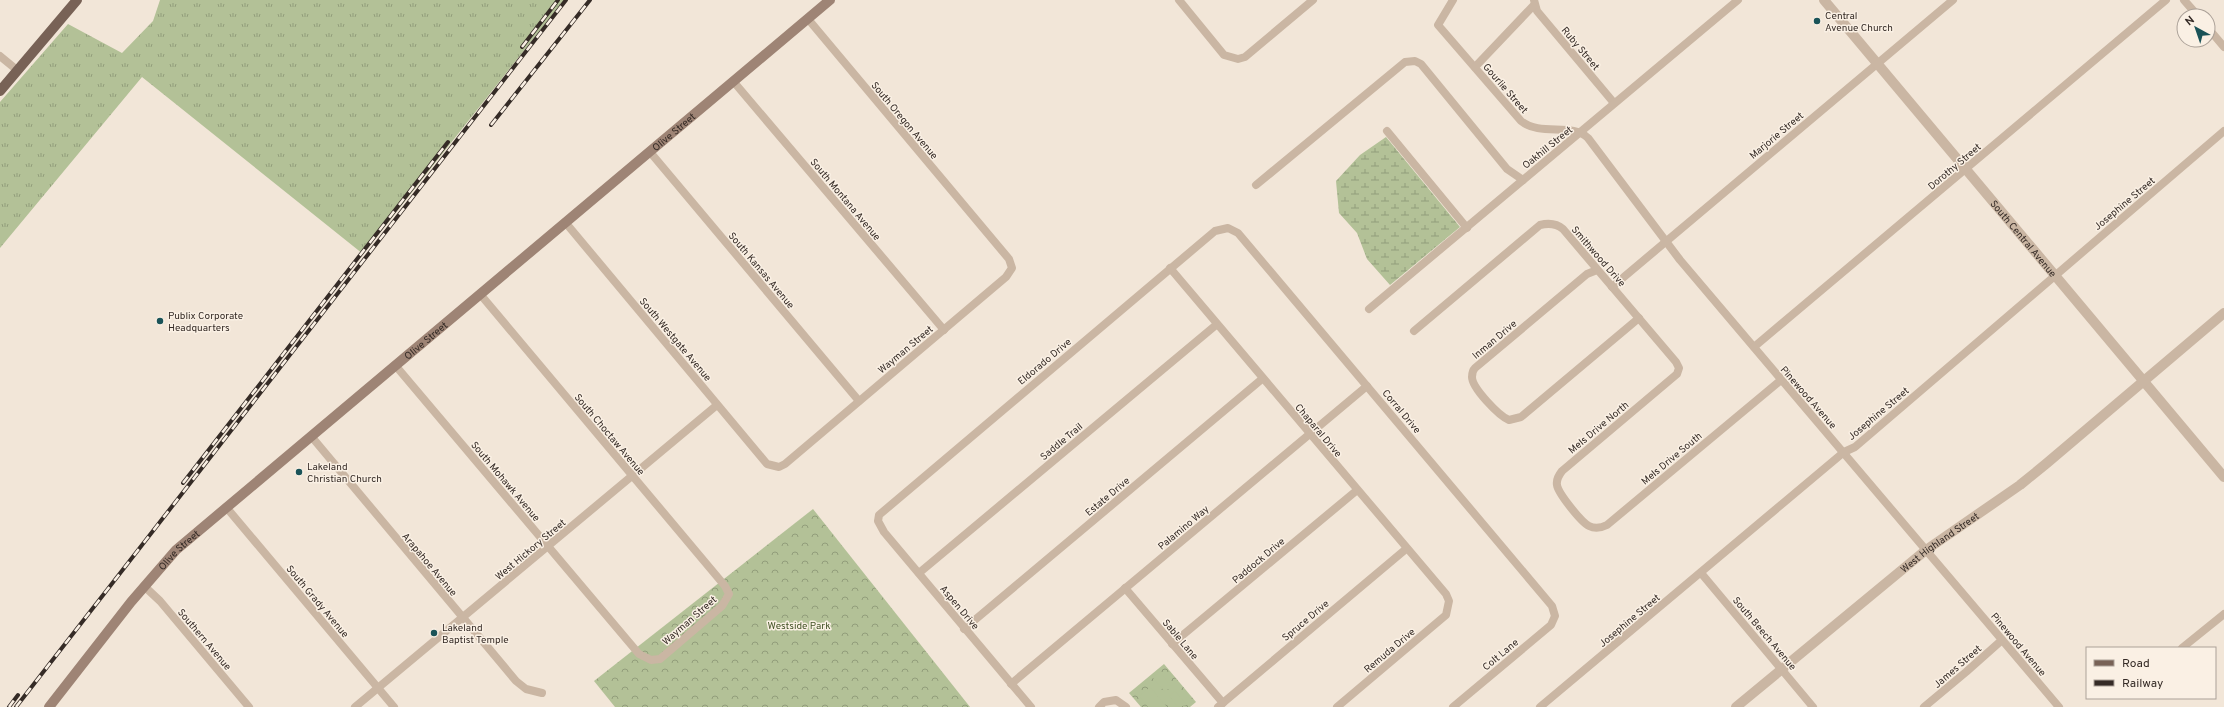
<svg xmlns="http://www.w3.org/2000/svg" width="2224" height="707" viewBox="0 0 2224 707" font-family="Overpass,sans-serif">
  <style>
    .grass { fill: url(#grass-tufts) }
    .forest { fill: url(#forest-crowns) }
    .wetland { fill: url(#wetland-marsh) }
    .pitch { fill: #b3c197 }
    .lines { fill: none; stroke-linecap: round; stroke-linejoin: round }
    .minor { stroke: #cab6a3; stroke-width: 8 }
    .tertiary { stroke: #cab6a3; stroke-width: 10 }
    .secondary { stroke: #9e8475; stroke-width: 10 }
    .primary { stroke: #786256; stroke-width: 10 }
    .rail-casing { stroke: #352b26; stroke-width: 4 }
    .rail { stroke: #faf0e4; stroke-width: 2.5; stroke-dasharray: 8; stroke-linecap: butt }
    .poi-dot { fill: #1a5358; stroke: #faf0e4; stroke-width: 1.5 }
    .labels { text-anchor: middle; stroke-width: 3; stroke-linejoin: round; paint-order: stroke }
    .poi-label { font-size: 10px; fill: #352b26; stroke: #faf0e4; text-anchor: start }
    .street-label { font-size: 10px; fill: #352b26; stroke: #faf0e4 }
    .park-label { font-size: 10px; fill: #445428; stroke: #faf0e4 }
  </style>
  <defs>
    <pattern id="grass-tufts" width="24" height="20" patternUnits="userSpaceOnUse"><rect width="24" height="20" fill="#b3c197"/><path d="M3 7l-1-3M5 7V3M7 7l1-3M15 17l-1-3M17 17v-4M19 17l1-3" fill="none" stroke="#929d7b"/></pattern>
    <pattern id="forest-crowns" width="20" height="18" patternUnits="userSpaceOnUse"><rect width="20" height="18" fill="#b3c197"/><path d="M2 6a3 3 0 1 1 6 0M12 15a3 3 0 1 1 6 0" fill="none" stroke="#929d7b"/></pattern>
    <pattern id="wetland-marsh" width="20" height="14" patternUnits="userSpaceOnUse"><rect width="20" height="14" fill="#b3c197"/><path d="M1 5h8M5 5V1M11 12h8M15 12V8" fill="none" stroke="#929d7b"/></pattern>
  </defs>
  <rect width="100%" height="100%" fill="#f2e6d8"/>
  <polygon class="grass" points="160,0 564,0 363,254 142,77 0,248 0,102 68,24 122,53 153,21"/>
  <g class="forest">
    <polygon points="813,509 970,707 615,707 594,681"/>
    <polygon points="1164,664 1196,702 1190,707 1141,707 1129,693"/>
  </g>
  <polygon class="wetland" points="1386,137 1460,227 1390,285 1367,259 1357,233 1339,213 1336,181 1360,155"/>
  <g class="pitch">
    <polygon points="1160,672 1171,686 1165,692 1153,678"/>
    <polygon points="1150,687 1167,707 1148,707 1139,696"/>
    <polygon points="1175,691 1187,705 1178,707 1169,696"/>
  </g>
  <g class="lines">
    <g class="minor">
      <polyline points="1179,0 1224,55 1238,59 1245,57 1313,0"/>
      <path d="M1453,0L1438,25L1521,121C1541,137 1572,122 1588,138L1680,260L2059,707"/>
      <polyline points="1534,0 1537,11 1614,103"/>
      <polyline points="2184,0 2198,16"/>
      <polyline points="2208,28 2224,47"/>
      <polyline points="0,56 17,70"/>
      <polyline points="1475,67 1534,5"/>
      <polyline points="733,81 944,330"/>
      <polyline points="1387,131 1467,228"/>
      <polyline points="650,152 859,401"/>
      <polyline points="1256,185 1405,62 1415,61 1421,64 1507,169 1523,180"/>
      <polyline points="565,222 767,464 779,467 785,464 1006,277 1012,268 1009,259 808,19"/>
      <polyline points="1170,268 1446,594 1449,601 1446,615 1337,707"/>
      <path d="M1597,270L1587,274L1475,368C1473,370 1472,373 1472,377C1472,388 1499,416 1509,420L1521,417L1639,318"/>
      <polyline points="1612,287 1953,0"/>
      <polyline points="1369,309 1738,0"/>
      <path d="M1414,331L1540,225C1548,223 1556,223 1563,229L1676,362L1679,368L1677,374L1562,471C1559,475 1556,479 1557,485C1558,493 1581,522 1589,526C1595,529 1601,528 1607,525L1781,380"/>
      <polyline points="1754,347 2166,0"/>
      <polyline points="395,365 639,654 651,660 660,659 722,606 729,594 725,586 480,294"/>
      <polyline points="311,436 516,681 526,689 542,693"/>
      <polyline points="226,507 394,707"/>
      <polyline points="919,573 1216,325"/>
      <polyline points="1701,573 1813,707"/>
      <polyline points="144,586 160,601 249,707"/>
      <polyline points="1125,588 1223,703"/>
      <polyline points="964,629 1262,379"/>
      <polyline points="1172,644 1356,491"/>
      <polyline points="2182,648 2224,614"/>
      <polyline points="1011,684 1367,386"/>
      <polyline points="355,707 717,405"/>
      <polyline points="1031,707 884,532 878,521 879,515 1215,231 1228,228 1238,233 1552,606 1555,616 1551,625 1453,707"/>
      <polyline points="1099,707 1104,702 1116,700 1126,707"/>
      <polyline points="1218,707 1406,549"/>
      <polyline points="1540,707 1844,452 1855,447 2224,131"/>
      <polyline points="1924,707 1966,672 2002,640"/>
    </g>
    <g class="tertiary">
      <path id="s1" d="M1824,0L2224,477"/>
      <path id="s2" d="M1736,707L1926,550L2020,485L2047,463L2224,313"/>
    </g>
    <path class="secondary" id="s3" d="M49,707L131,602L176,550L830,0"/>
    <polyline class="primary" points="0,91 77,0"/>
    <defs>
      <g id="rail">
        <polyline points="522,47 558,0"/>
        <polyline points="491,125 590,0"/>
        <polyline points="183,483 448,142"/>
        <polyline points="9,707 18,695"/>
        <polyline points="16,707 566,0"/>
      </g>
    </defs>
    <use href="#rail" class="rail-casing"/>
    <use href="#rail" class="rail"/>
  </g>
  <g class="poi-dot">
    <circle cx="1817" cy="21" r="4"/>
    <circle cx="160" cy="321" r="4"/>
    <circle cx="299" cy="472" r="4"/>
    <circle cx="434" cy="633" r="4"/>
  </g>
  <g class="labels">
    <g class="poi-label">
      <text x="1825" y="19">Central<tspan x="1825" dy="12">Avenue Church</tspan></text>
      <text x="168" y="319">Publix Corporate<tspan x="168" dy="12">Headquarters</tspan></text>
      <text x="307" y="470">Lakeland<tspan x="307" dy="12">Christian Church</tspan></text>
      <text x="442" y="631">Lakeland<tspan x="442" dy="12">Baptist Temple</tspan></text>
    </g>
    <g class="street-label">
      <text transform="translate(1581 48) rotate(50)" y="4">Ruby Street</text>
      <text transform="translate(1506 88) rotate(49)" y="4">Gourlie Street</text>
      <text transform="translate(905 120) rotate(50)" y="4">South Oregon Avenue</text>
      <text dy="4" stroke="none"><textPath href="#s3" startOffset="852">Olive Street</textPath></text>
      <text transform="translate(1776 135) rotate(-40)" y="4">Marjorie Street</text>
      <text transform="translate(1547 147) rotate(-39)" y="4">Oakhill Street</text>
      <text transform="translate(1954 166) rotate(-40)" y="4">Dorothy Street</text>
      <text transform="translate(846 199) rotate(50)" y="4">South Montana Avenue</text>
      <text transform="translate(2124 203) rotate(-40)" y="4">Josephine Street</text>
      <text dy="4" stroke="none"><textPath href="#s1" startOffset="311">South Central Avenue</textPath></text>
      <text transform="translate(1599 256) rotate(49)" y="4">Smithwood Drive</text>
      <text transform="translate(762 270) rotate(50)" y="4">South Kansas Avenue</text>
      <text transform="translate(676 339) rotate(50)" y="4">South Westgate Avenue</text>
      <text transform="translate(1494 339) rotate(-40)" y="4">Inman Drive</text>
      <text dy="4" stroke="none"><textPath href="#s3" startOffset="528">Olive Street</textPath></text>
      <text transform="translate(905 349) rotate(-40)" y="4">Wayman Street</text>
      <text transform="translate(1044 361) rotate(-40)" y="4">Eldorado Drive</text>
      <text transform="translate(1809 397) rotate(49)" y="4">Pinewood Avenue</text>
      <text transform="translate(1402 411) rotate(50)" y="4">Corral Drive</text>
      <text transform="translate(1878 413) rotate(-40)" y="4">Josephine Street</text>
      <text transform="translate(1598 427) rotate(-40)" y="4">Mels Drive North</text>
      <text transform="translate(1319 430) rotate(50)" y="4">Chaparal Drive</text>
      <text transform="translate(610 434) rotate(50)" y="4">South Choctaw Avenue</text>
      <text transform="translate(1061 441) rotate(-40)" y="4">Saddle Trail</text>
      <text transform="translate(1671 458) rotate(-40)" y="4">Mels Drive South</text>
      <text transform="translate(506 481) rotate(50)" y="4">South Mohawk Avenue</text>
      <text transform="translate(1107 496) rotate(-40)" y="4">Estate Drive</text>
      <text transform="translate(1183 527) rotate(-40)" y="4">Palamino Way</text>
      <text dy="4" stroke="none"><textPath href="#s2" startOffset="262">West Highland Street</textPath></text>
      <text transform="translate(530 549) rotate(-40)" y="4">West Hickory Street</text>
      <text dy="4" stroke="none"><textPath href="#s3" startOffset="204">Olive Street</textPath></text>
      <text transform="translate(1258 560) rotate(-40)" y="4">Paddock Drive</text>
      <text transform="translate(430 564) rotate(50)" y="4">Arapahoe Avenue</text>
      <text transform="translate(318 601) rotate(50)" y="4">South Grady Avenue</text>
      <text transform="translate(960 607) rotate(50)" y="4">Aspen Drive</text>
      <text transform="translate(689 620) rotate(-41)" y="4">Wayman Street</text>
      <text transform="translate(1305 620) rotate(-40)" y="4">Spruce Drive</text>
      <text transform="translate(1629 620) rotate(-40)" y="4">Josephine Street</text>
      <text transform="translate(1765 633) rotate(50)" y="4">South Beech Avenue</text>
      <text transform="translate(205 639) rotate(50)" y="4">Southern Avenue</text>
      <text transform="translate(1181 639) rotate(50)" y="4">Sable Lane</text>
      <text transform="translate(2019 644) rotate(50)" y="4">Pinewood Avenue</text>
      <text transform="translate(1389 650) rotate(-40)" y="4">Remuda Drive</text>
      <text transform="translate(1500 654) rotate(-40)" y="4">Colt Lane</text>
      <text transform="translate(1957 666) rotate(-41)" y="4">James Street</text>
    </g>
    <g class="park-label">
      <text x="799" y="629">Westside Park</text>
    </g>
  </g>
  <rect x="2086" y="647" width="130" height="52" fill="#faf0e4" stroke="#aba198"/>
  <rect x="2094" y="660" width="20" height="6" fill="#786256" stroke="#aba198"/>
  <text x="2122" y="667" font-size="12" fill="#352b26">Road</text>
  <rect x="2094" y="680" width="20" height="6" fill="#352b26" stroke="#aba198"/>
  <text x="2122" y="687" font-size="12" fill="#352b26">Railway</text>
  <g transform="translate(2196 28) rotate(320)"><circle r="19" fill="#faf0e4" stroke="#aba198"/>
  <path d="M0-3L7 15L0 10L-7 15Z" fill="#1a5358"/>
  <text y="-6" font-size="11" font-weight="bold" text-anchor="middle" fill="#352b26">N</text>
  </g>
</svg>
